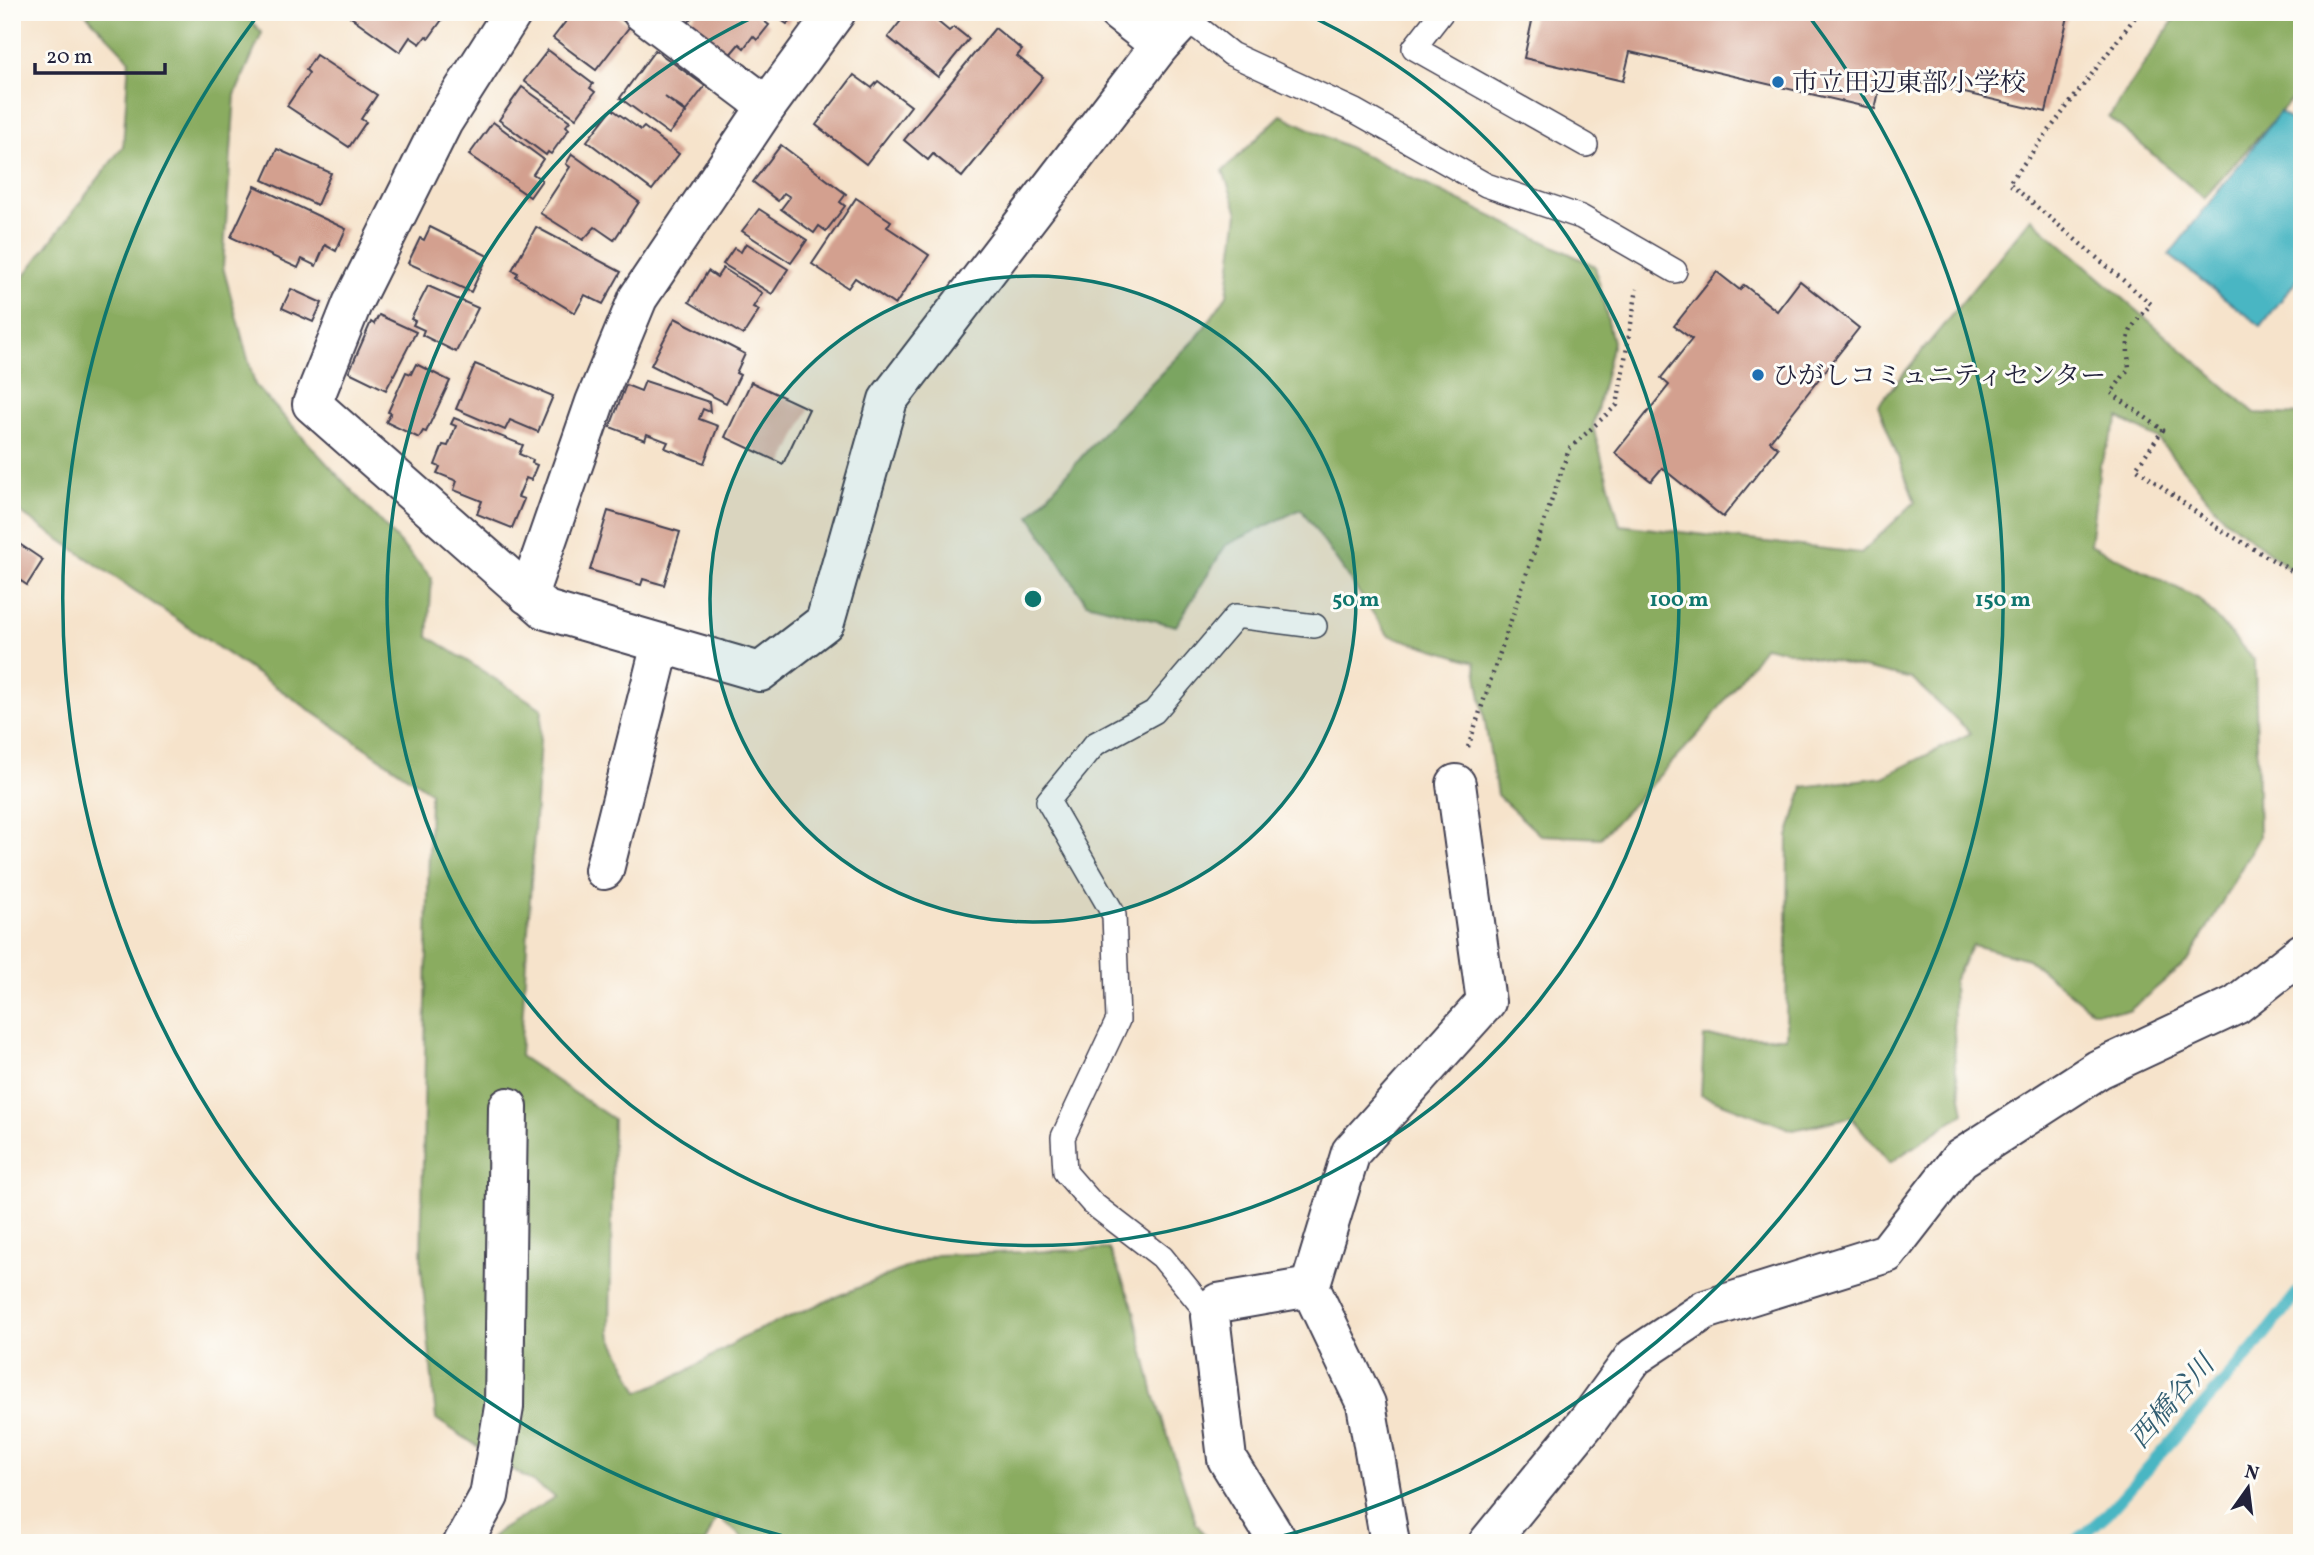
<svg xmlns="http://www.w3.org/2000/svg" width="2314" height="1555" viewBox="0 0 2314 1555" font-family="Vollkorn,'Noto Serif JP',serif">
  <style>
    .forest { fill: #8aac60; stroke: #56674e; stroke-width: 2 }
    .water { fill: #48b6c3; stroke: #356c7f; stroke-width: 2 }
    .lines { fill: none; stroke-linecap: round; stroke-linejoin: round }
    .stream { stroke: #48b6c3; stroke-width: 12 }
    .building { fill: #d3a08f }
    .service-casing { stroke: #423f51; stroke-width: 26 }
    .minor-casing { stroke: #423f51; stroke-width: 42 }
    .tertiary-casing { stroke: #423f51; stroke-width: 42 }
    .path { stroke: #423f51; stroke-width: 4.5; stroke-dasharray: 2 5; stroke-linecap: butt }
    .service { stroke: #fff; stroke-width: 23 }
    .minor { stroke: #fff; stroke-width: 38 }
    .tertiary { stroke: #fff; stroke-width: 38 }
    .ring { fill: none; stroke: #0f766e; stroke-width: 3.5 }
    .poi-dot { fill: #1f6fb2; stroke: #fdfcf7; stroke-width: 2.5 }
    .labels { text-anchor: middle; stroke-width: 6; stroke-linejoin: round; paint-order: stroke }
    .poi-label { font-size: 26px; fill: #22223b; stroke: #fdfcf7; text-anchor: start }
    .water-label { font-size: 28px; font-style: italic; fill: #315d71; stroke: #fdfcf7 }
    .centre { fill: #0f766e; stroke: #fdfcf7; stroke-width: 3.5 }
    .ring-label { font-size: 21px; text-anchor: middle; font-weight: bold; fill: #0f766e; stroke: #fdfcf7; stroke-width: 6; stroke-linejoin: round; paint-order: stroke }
  </style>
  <rect width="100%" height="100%" fill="#fdfcf7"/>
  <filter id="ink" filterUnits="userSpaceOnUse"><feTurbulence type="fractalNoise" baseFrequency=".0143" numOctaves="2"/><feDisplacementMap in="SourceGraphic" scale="14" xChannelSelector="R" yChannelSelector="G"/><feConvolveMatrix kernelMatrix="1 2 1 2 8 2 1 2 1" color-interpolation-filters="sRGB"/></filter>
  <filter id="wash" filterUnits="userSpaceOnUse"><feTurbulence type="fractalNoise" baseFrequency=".00686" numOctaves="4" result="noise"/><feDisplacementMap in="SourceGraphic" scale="28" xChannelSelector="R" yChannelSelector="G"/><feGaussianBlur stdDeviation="1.57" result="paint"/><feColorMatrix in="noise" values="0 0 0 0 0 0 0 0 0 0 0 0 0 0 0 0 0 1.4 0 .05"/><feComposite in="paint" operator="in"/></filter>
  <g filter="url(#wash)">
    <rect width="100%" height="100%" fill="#f6e3cb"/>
    <g class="forest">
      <polygon points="84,12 243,12 262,33 235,95 223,267 255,385 432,578 428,636 542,709 520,1056 613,1119 610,1333 639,1392 685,1372 751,1333 936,1255 1109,1249 1132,1303 1154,1394 1196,1523 1210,1543 749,1543 717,1516 705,1543 487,1543 497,1532 555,1497 436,1419 421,1265 430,792 12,507 12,292 123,146 129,59"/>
      <polygon points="2179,12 2302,12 2302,88 2204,198 2109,117"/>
      <polygon points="1281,115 1595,266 1613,342 1593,427 1620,525 1861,553 1915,502 1878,405 2031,218 2255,413 2302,415 2302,578 2224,518 2157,438 2119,418 2100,465 2090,544 2199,599 2255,661 2259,837 2189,960 2129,1011 2092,1011 2028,959 1972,945 1953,981 1955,1065 1964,1113 1890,1163 1851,1117 1793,1130 1701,1095 1704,1037 1786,1037 1788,837 1803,787 1883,777 1971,733 1912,679 1765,646 1704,728 1601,838 1540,835 1497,795 1475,662 1388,635 1301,509 1226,545 1176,626 1086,603 1030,516 1104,431 1198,336 1227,295 1238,213 1223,171"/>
    </g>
    <polygon class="water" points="2280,112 2302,129 2302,273 2261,326 2169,255"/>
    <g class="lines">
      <polyline class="stream" points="2074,1543 2108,1513 2253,1349 2302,1287"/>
    </g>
    <g id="blocks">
      <g class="building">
        <polygon points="350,12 438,12 444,17 429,38 426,36 420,44 410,37 400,52 348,15"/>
        <polygon points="565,12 612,12 630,26 596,70 553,38 570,16"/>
        <polygon points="697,12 752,12 769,25 757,40 753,36 744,48 739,44 727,58 686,25"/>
        <polygon points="770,12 795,12 787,24"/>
        <polygon points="908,12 926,12 949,31 954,27 969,39 938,77 888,37"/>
        <polygon points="1534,12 1943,12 1977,20 1979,12 2069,12 2046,112 1883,74 1875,109 1630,52 1623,81 1524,58"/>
        <polygon points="995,28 1022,50 1017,56 1043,77 962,177 933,154 928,160 904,140"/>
        <polygon points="548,50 593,84 590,88 595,92 576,118 524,81"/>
        <polygon points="655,50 705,86 686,111 665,97 686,113 669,134 620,98"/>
        <polygon points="316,55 377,95 361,119 366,122 349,147 287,106 309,73 306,70"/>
        <polygon points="854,75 872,88 878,81 911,106 866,164 816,125"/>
        <polygon points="522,87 570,121 566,126 569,129 551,154 548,152 546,155 499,120"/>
        <polygon points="612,109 641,130 644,127 679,154 652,190 587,141"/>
        <polygon points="493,122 543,159 533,174 542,180 530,197 469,155"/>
        <polygon points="781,145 846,194 840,202 845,206 826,231 819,226 814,233 781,209 790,197 784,193 778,201 753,182"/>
        <polygon points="277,149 331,173 317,205 263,180"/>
        <polygon points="572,154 639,202 614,240 595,227 583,240 540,213 570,167 566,164"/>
        <polygon points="255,186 346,229 336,251 325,245 316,266 302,259 298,268 231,237"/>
        <polygon points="856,198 891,221 887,227 929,255 895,305 855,278 848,288 812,264"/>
        <polygon points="759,209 807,240 791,263 742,231"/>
        <polygon points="430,227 488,256 471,292 408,263 420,238 424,240"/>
        <polygon points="536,227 621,272 603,304 585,295 575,313 516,277 518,273 512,270"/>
        <polygon points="746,243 788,269 772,294 723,264 734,248 741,252"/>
        <polygon points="723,268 762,293 753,307 759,310 743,335 689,302 708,271 717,277"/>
        <polygon points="1717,272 1740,290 1744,285 1777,311 1800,281 1859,328 1770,441 1778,448 1723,517 1662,468 1651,481 1615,453 1669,385 1661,378 1692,339 1674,326"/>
        <polygon points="428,286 478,308 456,352 422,335 424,330 413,325 415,321 411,319"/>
        <polygon points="291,289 322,303 313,322 282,308"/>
        <polygon points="379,315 416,332 386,390 349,372 371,322 374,324"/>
        <polygon points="675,318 745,354 736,373 740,375 726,403 651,365"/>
        <polygon points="416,364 450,381 426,432 423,431 419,438 386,422 391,413 388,412 406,372 411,374"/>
        <polygon points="475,364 553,396 538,432 510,420 505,430 456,409"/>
        <polygon points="645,381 709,402 710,412 703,409 699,419 718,426 704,463 665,448 668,442 647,434 645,440 610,427 626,385 641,391"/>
        <polygon points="751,382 809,409 783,464 725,437"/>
        <polygon points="454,418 523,445 519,454 533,460 532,463 537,465 531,480 526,478 518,497 524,499 512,528 477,514 482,501 454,490 457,481 437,473 440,467 435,465 443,445 448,446 456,426 451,424"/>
        <polygon points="608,511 680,532 664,585 643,579 641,585 590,570"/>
        <polygon points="12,539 43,560 27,585 12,575"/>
      </g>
    </g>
  </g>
  <g filter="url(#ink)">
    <use href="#blocks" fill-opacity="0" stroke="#423f51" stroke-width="2"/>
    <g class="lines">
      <defs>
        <g id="service">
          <polyline points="1442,12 1414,48 1586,145"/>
          <polyline points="1186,18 1231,54 1355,111 1486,185 1581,217 1675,271"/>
          <polyline points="1210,1316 1162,1257 1092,1203 1065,1172 1063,1137 1118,1020 1114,915 1048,801 1095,744 1154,712 1236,616 1315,626"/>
        </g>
        <g id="minor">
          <polyline points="513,12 443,122 352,304 312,404 546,610 760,672 825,622 888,400 1160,45"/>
          <polyline points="642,12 767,106"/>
          <polyline points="528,595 595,402 638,298 767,106 836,12"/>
          <polyline points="604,870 661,644"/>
          <polyline points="463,1543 489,1496 504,1407 508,1107"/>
          <polyline points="1279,1543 1227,1459 1210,1316 1218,1303 1310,1287"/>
          <polyline points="1390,1543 1366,1404 1310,1287 1351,1152 1486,1002 1456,784"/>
          <polyline points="1488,1543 1589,1419 1634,1357 1705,1310 1887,1253 1960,1159 2099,1069 2236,1005 2302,953"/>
        </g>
        <polyline id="tertiary" points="1118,12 1160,45 1191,12"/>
      </defs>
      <use href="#service" class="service-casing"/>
      <use href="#minor" class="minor-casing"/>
      <use href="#tertiary" class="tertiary-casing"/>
      <g class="path">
        <path d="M2139,12L2009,183L2151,304C2127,332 2126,331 2129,368L2111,393L2163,430L2136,468L2216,527L2302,577"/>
        <polyline points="1468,747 1569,449 1617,405 1637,289"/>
      </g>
      <use href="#service" class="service"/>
      <use href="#minor" class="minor"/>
      <use href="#tertiary" class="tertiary"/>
    </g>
  </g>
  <circle cx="1033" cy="599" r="323" fill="#0f766e" fill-opacity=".12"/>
  <g class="ring">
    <circle cx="1033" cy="599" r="323"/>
    <path d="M1306 14A646 646 0 1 1 760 14"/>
    <path d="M807 1542A970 970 0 0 1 258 15M1808 15A970 970 0 0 1 1259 1542"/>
  </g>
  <g class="poi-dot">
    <circle cx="1778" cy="82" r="7"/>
    <circle cx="1758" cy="375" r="7"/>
  </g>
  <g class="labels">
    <g class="poi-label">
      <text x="1792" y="91">市立田辺東部小学校</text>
      <text x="1772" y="384">ひがしコミュニティセンター</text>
    </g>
    <g class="water-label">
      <text transform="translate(2171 1401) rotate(-49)" y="10">西橋谷川</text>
    </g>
  </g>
  <circle cx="1033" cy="599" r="10" class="centre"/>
  <g class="ring-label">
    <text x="1356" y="606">50 m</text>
    <text x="1679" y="606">100 m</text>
    <text x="2003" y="606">150 m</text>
  </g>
  <rect width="2314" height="1555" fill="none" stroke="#fdfcf7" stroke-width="42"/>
  <g transform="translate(2248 1488) rotate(14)" stroke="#fdfcf7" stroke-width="5" paint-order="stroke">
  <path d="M0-5L12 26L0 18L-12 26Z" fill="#22223b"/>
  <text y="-10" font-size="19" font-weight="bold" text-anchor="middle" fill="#22223b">N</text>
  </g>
  <path d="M35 63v10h130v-10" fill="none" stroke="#22223b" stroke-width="3.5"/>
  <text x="46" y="63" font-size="21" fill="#22223b" stroke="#fdfcf7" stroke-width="5" paint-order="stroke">20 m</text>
</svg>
